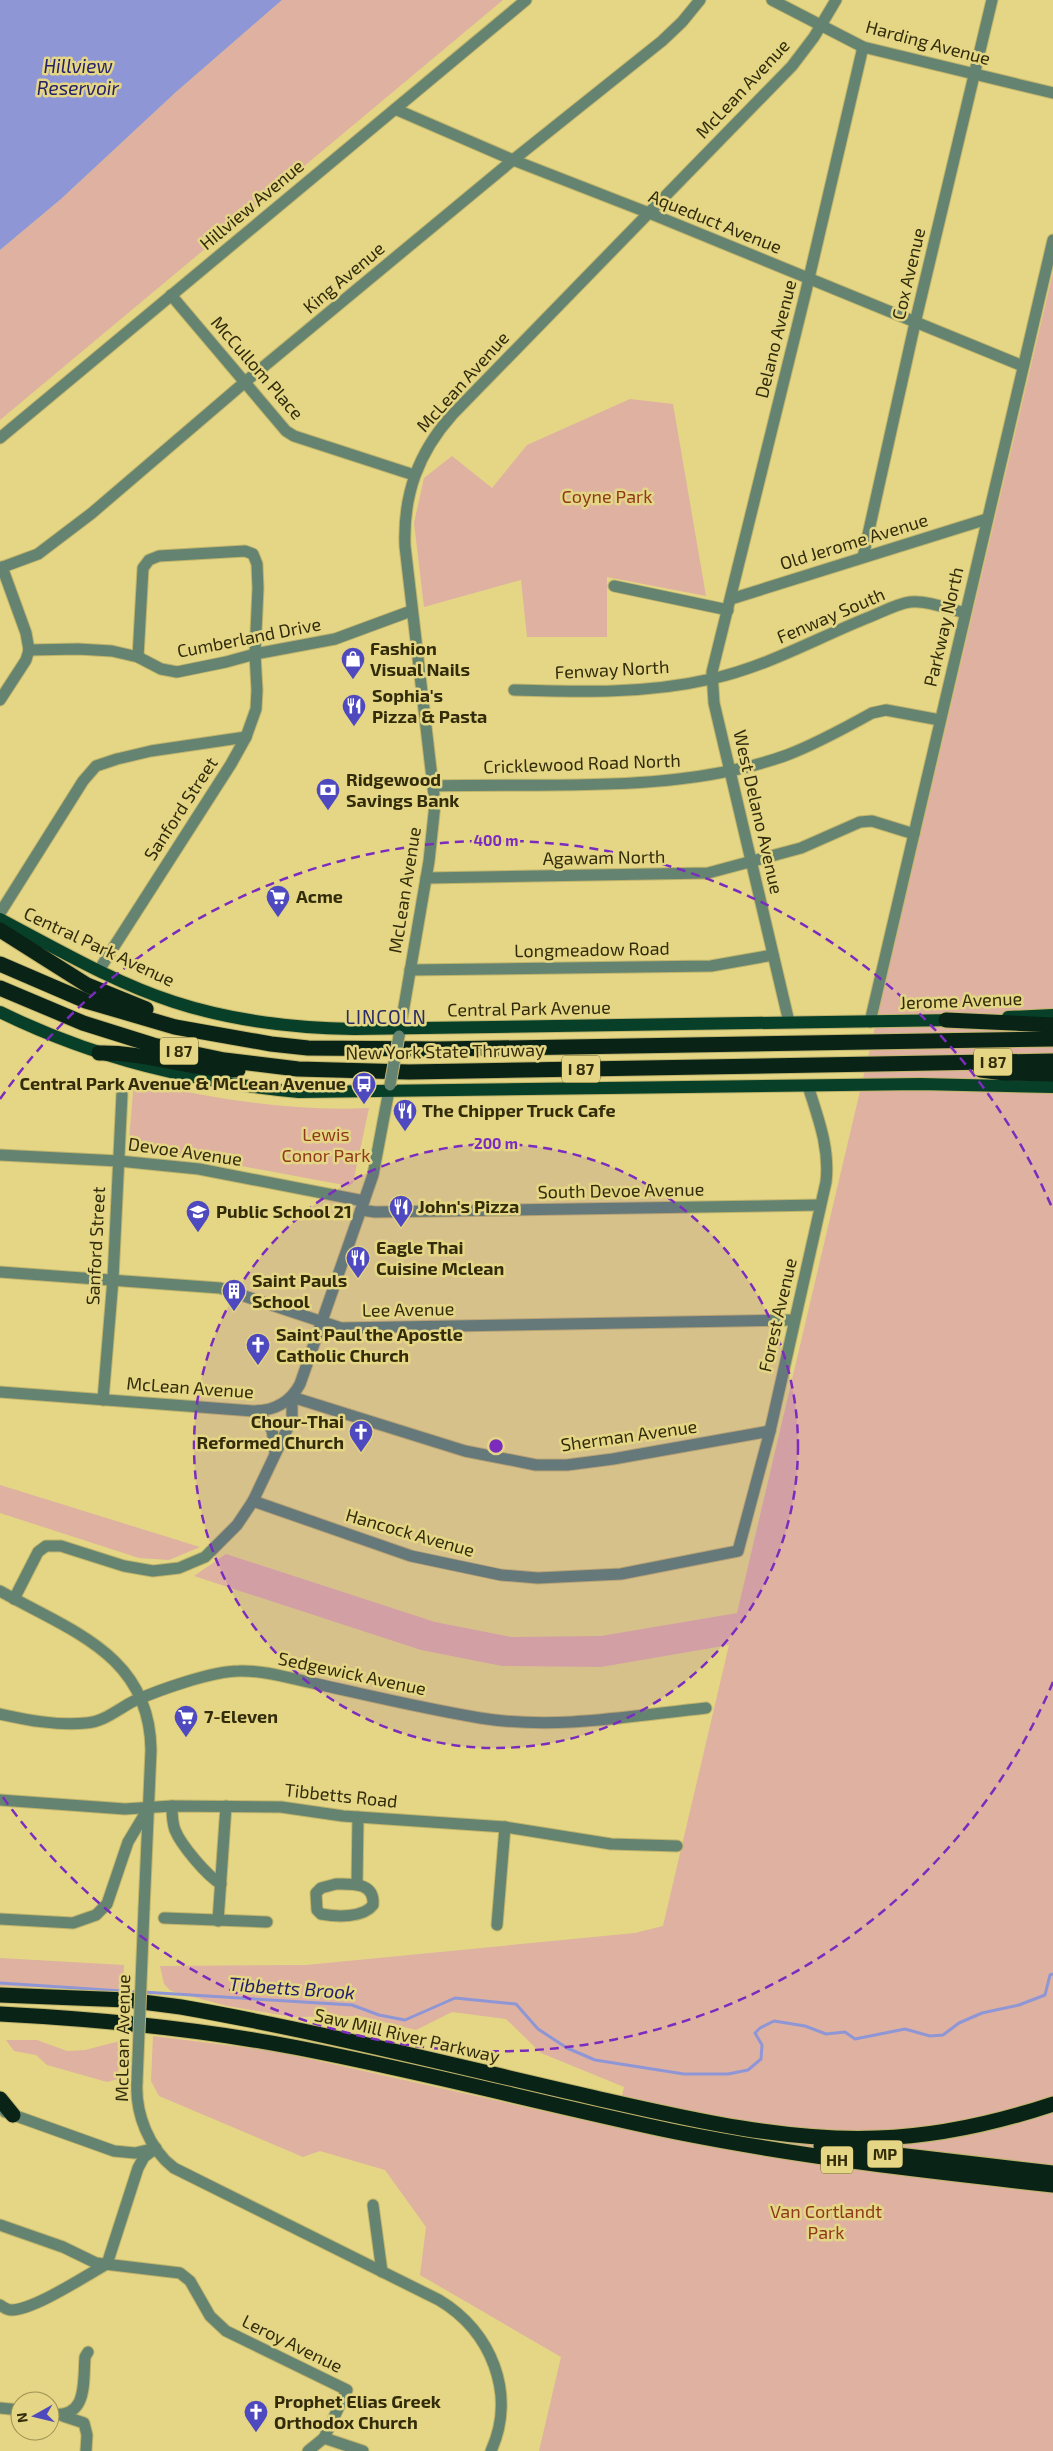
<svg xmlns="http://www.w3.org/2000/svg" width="1053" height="2451" viewBox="0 0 1053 2451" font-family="'Exo 2',sans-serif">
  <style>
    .green { fill: #deb1a1 }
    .water { fill: #8f96d6 }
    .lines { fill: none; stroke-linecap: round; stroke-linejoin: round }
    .stream { stroke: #8f96d6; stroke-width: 3 }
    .minor-casing { stroke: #c0b46c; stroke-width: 13 }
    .major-casing { stroke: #c0b46c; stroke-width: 14 }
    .highway-casing { stroke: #c0b46c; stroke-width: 17 }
    .minor { stroke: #648471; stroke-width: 11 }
    .major { stroke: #073f28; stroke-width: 12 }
    .highway { stroke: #092316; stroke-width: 15 }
    .minor-bridge-casing { stroke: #c0b46c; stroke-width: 13; stroke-linecap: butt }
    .minor-bridge { stroke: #648471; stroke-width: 11 }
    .ring { fill: none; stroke: #7b2cbf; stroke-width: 2.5; stroke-dasharray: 9 6 }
    .labels { text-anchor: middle; stroke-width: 5; stroke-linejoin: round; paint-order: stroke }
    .shield { fill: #e4d685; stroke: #675f2f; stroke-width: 1 }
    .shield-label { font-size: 16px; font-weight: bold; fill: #322c0a }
    .street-label { font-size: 18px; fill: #322c0a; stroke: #e4d685 }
    .park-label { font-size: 18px; fill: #8f391a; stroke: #e4d685 }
    .poi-label { font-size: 18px; font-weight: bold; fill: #322c0a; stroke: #e4d685; text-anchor: start }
    .water-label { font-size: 19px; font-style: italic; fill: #25206a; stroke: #e4d685 }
    .neighbourhood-label { font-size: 19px; letter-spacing: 1px; fill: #2b2b65; stroke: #e4d685 }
    .centre { fill: #7b2cbf; stroke: #e4d685; stroke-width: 2.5 }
    .ring-label { font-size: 15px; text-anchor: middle; font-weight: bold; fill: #7b2cbf; stroke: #e4d685; stroke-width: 5; stroke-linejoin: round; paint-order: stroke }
  </style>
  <rect width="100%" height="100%" fill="#e4d685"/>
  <g class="green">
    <polygon points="282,0 503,0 0,420 0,250 61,199 176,92"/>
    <polygon points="1053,272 1053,2451 539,2451 561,2357 420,2275 426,2227 385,2170 320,2151 303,2157 159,2096 151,2081 153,2036 274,2051 615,2127 624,2087 541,2053 506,2019 452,2012 416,2030 359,2016 293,2017 227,2006 171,1991 164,1984 160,1966 306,1965 635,1933 663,1926 729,1645 601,1667 502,1666 421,1650 194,1576 226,1554 435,1622 511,1637 601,1636 737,1613"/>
    <polygon points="630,399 673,404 706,596 607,577 607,637 527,637 521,580 424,607 414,523 424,478 452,456 492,488 527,445"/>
    <path d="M134,1081C212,1098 289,1112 369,1108L353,1183L349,1186L188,1156L128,1151Z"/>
    <polygon points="0,1485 200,1547 169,1560 139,1558 0,1513"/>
    <polygon points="0,1958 124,1965 123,1990 0,1986"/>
    <polygon points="6,2040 37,2040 67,2051 85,2050 120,2041 118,2079 107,2082 47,2065 36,2055 14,2051"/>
  </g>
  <polygon class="water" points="0,0 282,0 176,92 61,199 0,250"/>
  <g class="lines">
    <g class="stream">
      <polyline points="0,1983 137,1992"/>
      <polyline points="143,1992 352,2005 379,2015 405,2020 455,1998 516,2004 538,2029 567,2048 595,2060 684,2074 728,2074 748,2070 761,2059 762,2045 755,2033 760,2028 774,2021 805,2026 826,2034 845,2032 855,2039 905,2029 930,2036 943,2035 959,2023 982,2013 1019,2005 1045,1995 1050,1975 1053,1974"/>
    </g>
    <defs>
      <g id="minor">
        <polyline points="772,0 863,47 1053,93"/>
        <polyline points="395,109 513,160 649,213 1023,366"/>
        <polyline points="171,295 286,431 294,436 414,475"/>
        <polyline points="0,438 526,0"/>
        <polyline points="863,557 915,323 992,0"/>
        <polyline points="2,567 26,633 29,650"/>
        <polyline points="0,568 38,554 92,513 245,382 513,160 662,41 682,22 700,0"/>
        <polyline points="614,586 728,610"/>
        <polyline points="731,599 987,519"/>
        <polyline points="29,650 78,649 112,651 138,657 161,669 177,672 226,662 255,654 335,639 411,611"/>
        <path d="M514,690C580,692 646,694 711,679C766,667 815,639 867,618C880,613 896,604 910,602C927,600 949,609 965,613"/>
        <polyline points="0,700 26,660 29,650"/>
        <path d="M434,786C548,783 679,794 787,755C816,744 845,728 872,713L886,710L940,720"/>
        <polyline points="426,878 708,873 801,848 860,822 872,821 914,834"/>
        <polyline points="0,913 83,781 96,766 117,759 151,751 246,737"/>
        <polyline points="99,970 231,764 246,737 256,709 257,690 255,654 258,588 257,564 253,554 245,551 159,556 149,560 143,568 138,657"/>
        <polyline points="410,970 711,966 773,955"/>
        <polyline points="789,1022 714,703 712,672 806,291 863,47"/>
        <polyline points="870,1022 1053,240"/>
        <path d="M399,1036L429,861L435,804L405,546C403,495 418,453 452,415L792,66L814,37L836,0"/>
        <polyline points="0,1155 119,1161 199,1169 364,1201"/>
        <polyline points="361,1210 375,1212 820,1205"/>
        <polyline points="0,1272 220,1288 341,1328 794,1320"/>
        <path d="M0,1392L253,1411C274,1411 290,1403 300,1384L373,1175L390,1085"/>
        <polyline points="103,1400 113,1279 122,1094"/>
        <polyline points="258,1411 272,1430 275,1452"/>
        <path d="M253,1501L411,1556L501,1575L538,1578L621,1574L738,1551L770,1431L826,1182C830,1148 818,1118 808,1086"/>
        <path d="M0,1591C71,1631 150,1655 151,1750L144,1909"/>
        <polyline points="14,1599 38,1552 46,1546 61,1546 124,1566 153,1571 179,1568 205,1557 237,1525 253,1501 292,1419 292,1397 465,1451 536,1465 567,1465 613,1459 770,1431"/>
        <path d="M0,1714C27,1720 58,1726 86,1723C104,1722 118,1709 134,1701C159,1690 212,1671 239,1671C265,1670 292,1679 317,1684C371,1696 425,1709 480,1718C556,1730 630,1716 706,1708"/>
        <polyline points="0,1800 125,1809 172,1806 281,1807 343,1816 505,1827 611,1844 677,1846"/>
        <path d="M172,1806C172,1814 172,1822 175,1830C181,1845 207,1876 221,1884"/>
        <path d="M336,1884C352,1884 375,1882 373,1905C363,1918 337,1917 321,1914L317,1910L316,1893L321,1888Z"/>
        <polyline points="357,1884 358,1817"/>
        <polyline points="164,1918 267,1922"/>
        <polyline points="0,1919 73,1923 96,1915 107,1904 128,1842 149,1807"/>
        <polyline points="218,1921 226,1806"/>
        <polyline points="497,1925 505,1827"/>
        <path d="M137,2082C135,2113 149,2149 174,2168L439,2300C491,2331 517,2394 491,2451"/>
        <polyline points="5,2112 114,2151 135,2153 156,2148"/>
        <polyline points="373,2205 382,2272"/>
        <polyline points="0,2225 63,2247 96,2263 180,2273 190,2281 210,2316 226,2331 347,2390 324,2438 308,2451"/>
        <polyline points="107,2264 138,2168 144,2157 152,2151"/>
        <path d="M0,2305C3,2307 7,2310 11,2310C34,2310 85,2276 107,2264"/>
        <polyline points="0,2408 20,2410"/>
        <path d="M50,2414C88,2419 83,2384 85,2357L88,2352"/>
        <polyline points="63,2416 84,2423 87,2435 86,2451"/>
        <polyline points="324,2438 363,2451"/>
      </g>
      <g id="major">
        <path d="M0,919C57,949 113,982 174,1002C232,1021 293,1028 354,1029L956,1020"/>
        <path d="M0,1012C96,1059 193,1082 299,1092L920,1084L1053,1087"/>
        <polyline points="1008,1017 1053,1015"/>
      </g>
      <g id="highway">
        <polyline points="0,930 87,985 146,1009"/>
        <polyline points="0,964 86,1001 175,1027 271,1044 308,1048 439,1049 1053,1039"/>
        <polyline points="0,988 83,1023 153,1045 224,1060 298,1069 409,1072 1053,1061"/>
        <polyline points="946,1020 1053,1025"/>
        <path d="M99,1053C146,1052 191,1070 238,1070"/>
        <polyline points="981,1070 1004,1073 1053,1074"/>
        <path d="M0,1995L127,2000L181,2007C317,2031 452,2065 587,2096C680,2117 782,2142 878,2138C939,2136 996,2123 1053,2104"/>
        <path d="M0,2014C97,2019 192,2028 288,2046C418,2070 546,2105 676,2132C801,2157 926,2171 1053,2185"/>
        <polyline points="0,2099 13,2115"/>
        <polyline points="821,2146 1053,2173"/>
      </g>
    </defs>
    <use href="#minor" class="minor-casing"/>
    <use href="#major" class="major-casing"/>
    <use href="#highway" class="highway-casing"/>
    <use href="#minor" class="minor"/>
    <use href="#major" class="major"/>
    <use href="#highway" class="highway"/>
    <defs>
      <g id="minor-bridge">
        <polyline points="390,1085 399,1036"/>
        <polyline points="137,2082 144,1909"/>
      </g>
    </defs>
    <use href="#minor-bridge" class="minor-bridge-casing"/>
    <use href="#minor-bridge" class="minor-bridge"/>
  </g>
  <circle cx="496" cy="1446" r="302" fill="#7b2cbf" fill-opacity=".12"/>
  <g class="ring">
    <circle cx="496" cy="1446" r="302"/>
    <path d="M1053 1682A605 605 0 0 1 0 1793M0 1099A605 605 0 0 1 1053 1210"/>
  </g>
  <defs>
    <symbol id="shop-pin" viewBox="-11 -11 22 30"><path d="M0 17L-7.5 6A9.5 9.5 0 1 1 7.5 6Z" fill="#4f49c0" stroke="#e4d685"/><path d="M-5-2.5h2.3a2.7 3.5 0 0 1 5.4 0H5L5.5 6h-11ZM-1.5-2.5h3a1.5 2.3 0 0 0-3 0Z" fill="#fff"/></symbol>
    <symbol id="restaurant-pin" viewBox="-11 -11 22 30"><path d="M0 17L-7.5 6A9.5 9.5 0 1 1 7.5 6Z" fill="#4f49c0" stroke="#e4d685"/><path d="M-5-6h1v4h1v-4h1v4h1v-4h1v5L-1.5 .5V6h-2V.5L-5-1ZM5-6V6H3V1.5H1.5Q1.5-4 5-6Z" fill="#fff"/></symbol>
    <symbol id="bank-pin" viewBox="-11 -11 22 30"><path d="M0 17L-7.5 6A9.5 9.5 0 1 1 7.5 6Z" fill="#4f49c0" stroke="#e4d685"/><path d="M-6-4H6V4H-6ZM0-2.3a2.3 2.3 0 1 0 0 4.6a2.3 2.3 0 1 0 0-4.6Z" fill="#fff"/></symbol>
    <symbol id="supermarket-pin" viewBox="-11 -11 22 30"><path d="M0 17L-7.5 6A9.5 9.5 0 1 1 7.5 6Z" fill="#4f49c0" stroke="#e4d685"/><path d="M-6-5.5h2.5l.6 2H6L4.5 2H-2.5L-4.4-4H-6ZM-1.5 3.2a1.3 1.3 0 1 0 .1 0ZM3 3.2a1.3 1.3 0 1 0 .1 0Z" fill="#fff"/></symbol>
    <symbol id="bus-pin" viewBox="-11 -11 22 30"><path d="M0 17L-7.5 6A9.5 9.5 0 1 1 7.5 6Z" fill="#4f49c0" stroke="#e4d685"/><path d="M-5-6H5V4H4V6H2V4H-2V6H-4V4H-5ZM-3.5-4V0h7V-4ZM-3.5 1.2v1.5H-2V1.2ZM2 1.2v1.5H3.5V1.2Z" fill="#fff"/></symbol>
    <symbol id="school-pin" viewBox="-11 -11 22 30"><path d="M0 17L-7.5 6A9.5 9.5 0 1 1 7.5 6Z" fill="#4f49c0" stroke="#e4d685"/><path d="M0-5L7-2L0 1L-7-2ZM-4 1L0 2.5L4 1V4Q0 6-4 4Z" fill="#fff"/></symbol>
    <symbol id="building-pin" viewBox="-11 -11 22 30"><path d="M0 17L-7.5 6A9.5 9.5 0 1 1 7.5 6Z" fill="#4f49c0" stroke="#e4d685"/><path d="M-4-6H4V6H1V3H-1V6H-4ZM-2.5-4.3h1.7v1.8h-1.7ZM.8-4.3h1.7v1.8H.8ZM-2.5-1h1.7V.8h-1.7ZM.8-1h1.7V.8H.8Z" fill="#fff"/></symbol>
    <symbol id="church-pin" viewBox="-11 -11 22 30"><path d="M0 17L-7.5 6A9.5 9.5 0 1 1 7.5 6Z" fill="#4f49c0" stroke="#e4d685"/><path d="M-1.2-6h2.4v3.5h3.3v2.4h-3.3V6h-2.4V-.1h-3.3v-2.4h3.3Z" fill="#fff"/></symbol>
  </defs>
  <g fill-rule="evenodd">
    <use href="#shop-pin" x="339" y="645" width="28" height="38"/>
    <use href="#restaurant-pin" x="340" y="692" width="28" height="38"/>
    <use href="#bank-pin" x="314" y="776" width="28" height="38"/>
    <use href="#supermarket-pin" x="264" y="883" width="28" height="38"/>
    <use href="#bus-pin" x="350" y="1070" width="28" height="38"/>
    <use href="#restaurant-pin" x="391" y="1097" width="28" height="38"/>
    <use href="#restaurant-pin" x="387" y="1193" width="28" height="38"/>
    <use href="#school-pin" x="184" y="1198" width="28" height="38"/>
    <use href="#restaurant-pin" x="344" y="1244" width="28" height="38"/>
    <use href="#building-pin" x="220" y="1277" width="28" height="38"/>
    <use href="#church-pin" x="244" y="1331" width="28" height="38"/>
    <use href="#church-pin" x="347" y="1418" width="28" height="38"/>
    <use href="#supermarket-pin" x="172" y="1703" width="28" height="38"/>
    <use href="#church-pin" x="242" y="2398" width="28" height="38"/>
  </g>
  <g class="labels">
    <g class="shield">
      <rect x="160" y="1037.5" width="38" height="27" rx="4"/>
      <rect x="974" y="1048.5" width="38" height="27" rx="4"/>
      <rect x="562" y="1055.5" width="38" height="27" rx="4"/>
      <rect x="867.5" y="2140.5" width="35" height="27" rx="4"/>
      <rect x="821" y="2146.5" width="32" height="27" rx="4"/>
    </g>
    <g class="shield-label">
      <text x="179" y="1057">I 87</text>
      <text x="993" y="1068">I 87</text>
      <text x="581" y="1075">I 87</text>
      <text x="885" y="2160">MP</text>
      <text x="837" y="2166">HH</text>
    </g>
    <g class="street-label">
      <text transform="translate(928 43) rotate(15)" y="6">Harding Avenue</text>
      <text transform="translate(743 89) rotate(-47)" y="6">McLean Avenue</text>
      <text transform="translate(252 205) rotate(-40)" y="6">Hillview Avenue</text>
      <text transform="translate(715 222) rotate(22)" y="6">Aqueduct Avenue</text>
      <text transform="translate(909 274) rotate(-77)" y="6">Cox Avenue</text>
      <text transform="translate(344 278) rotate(-40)" y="6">King Avenue</text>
      <text transform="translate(776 339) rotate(-76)" y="6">Delano Avenue</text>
      <text transform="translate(257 368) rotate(49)" y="6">McCullom Place</text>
      <text transform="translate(463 382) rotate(-48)" y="6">McLean Avenue</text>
      <text transform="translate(854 542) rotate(-17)" y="6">Old Jerome Avenue</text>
      <text transform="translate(831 616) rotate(-23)" y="6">Fenway South</text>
      <text transform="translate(944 627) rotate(-77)" y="6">Parkway North</text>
      <text transform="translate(249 638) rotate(-11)" y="6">Cumberland Drive</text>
      <text transform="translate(612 670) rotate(-3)" y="6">Fenway North</text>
      <text transform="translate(582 764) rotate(-2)" y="6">Cricklewood Road North</text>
      <text transform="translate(181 809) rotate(-57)" y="6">Sanford Street</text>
      <text transform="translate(758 812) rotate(77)" y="6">West Delano Avenue</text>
      <text transform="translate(604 858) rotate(-1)" y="6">Agawam North</text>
      <text transform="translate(405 890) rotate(-81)" y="6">McLean Avenue</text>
      <text transform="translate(99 947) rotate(25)" y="6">Central Park Avenue</text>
      <text transform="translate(592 950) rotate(-1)" y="6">Longmeadow Road</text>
      <text transform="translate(961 1001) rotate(-2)" y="6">Jerome Avenue</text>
      <text transform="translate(529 1009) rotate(-1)" y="6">Central Park Avenue</text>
      <text transform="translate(445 1052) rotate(-1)" y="6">New York State Thruway</text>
      <text transform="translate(185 1152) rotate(8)" y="6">Devoe Avenue</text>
      <text transform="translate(621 1191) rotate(-1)" y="6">South Devoe Avenue</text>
      <text transform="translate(96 1246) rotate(-87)" y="6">Sanford Street</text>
      <text transform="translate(408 1310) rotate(-1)" y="6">Lee Avenue</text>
      <text transform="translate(778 1315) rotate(-77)" y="6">Forest Avenue</text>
      <text transform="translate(190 1388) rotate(4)" y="6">McLean Avenue</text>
      <text transform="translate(629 1436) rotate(-8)" y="6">Sherman Avenue</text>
      <text transform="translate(410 1533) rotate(16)" y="6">Hancock Avenue</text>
      <text transform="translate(352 1674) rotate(12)" y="6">Sedgewick Avenue</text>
      <text transform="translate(341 1796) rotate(6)" y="6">Tibbetts Road</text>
      <text transform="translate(407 2036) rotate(13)" y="6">Saw Mill River Parkway</text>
      <text transform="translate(123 2038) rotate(-89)" y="6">McLean Avenue</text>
      <text transform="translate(292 2344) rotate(26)" y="6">Leroy Avenue</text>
    </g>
    <g class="park-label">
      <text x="607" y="503">Coyne Park</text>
      <text x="326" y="1141">Lewis<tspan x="326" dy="21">Conor Park</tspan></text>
      <text x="826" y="2218">Van Cortlandt<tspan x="826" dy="21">Park</tspan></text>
    </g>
    <g class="poi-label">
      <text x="370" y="655">Fashion<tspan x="370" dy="21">Visual Nails</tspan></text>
      <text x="372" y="702">Sophia's<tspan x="372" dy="21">Pizza &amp; Pasta</tspan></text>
      <text x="346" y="786">Ridgewood<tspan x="346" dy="21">Savings Bank</tspan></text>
      <text x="296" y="903">Acme</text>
      <text x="346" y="1090" text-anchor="end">Central Park Avenue &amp; McLean Avenue</text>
      <text x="422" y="1117">The Chipper Truck Cafe</text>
      <text x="418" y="1213">John's Pizza</text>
      <text x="216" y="1218">Public School 21</text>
      <text x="376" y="1254">Eagle Thai<tspan x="376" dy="21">Cuisine Mclean</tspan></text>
      <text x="252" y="1287">Saint Pauls<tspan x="252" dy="21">School</tspan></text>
      <text x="276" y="1341">Saint Paul the Apostle<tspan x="276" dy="21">Catholic Church</tspan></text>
      <text x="344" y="1428" text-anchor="end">Chour-Thai<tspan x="344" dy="21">Reformed Church</tspan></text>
      <text x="204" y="1723">7-Eleven</text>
      <text x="274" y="2408">Prophet Elias Greek<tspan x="274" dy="21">Orthodox Church</tspan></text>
    </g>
    <g class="water-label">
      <text x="78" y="73">Hillview<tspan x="78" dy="22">Reservoir</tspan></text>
      <text transform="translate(292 1988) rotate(4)" y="7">Tibbetts Brook</text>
    </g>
    <g class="neighbourhood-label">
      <text x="386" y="1024">LINCOLN</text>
    </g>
  </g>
  <circle cx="496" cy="1446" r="8" class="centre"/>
  <g class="ring-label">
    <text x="496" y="846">400 m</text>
    <text x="496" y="1149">200 m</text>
  </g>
  <g transform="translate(35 2416) rotate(262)"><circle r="24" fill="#e4d685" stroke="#9d9254"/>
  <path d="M0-4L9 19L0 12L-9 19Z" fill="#4f49c0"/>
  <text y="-8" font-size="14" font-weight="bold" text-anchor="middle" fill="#322c0a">N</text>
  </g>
</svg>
